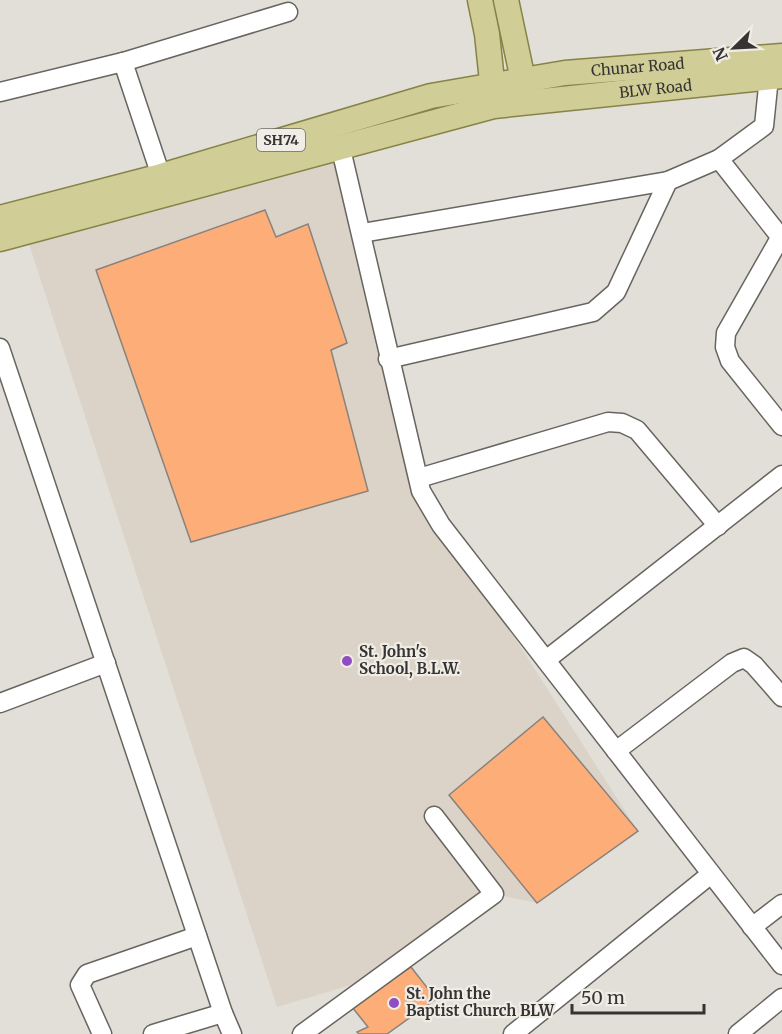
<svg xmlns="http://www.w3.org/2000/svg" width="782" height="1034" viewBox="0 0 782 1034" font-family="Merriweather,serif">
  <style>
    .built { fill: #dbd3c7 }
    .building { fill: #fdae78; stroke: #88827e; stroke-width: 1.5 }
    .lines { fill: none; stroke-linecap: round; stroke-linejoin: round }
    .minor-casing { stroke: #686560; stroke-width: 21 }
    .major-casing { stroke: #858346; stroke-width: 27 }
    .minor { stroke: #fff; stroke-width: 18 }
    .major { stroke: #d0ce96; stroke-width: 24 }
    .poi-dot { fill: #904dc2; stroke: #f0ece6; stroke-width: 2 }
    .labels { text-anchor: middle; stroke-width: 4.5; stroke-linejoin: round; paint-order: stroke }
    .shield { fill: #f0ece6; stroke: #6e6b68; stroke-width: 1.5 }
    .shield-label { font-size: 14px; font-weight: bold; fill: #363432 }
    .street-label { font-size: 15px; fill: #363432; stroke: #f0ece6 }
    .poi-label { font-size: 15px; font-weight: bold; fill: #363432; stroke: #f0ece6; text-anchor: start }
  </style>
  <rect width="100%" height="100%" fill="#e2dfd9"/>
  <polygon class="built" points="335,160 421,491 638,831 537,903 494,894 411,967 277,1007 29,244"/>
  <g class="building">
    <polygon points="265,210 276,237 308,224 347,343 331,350 368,491 191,542 96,270"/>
    <polygon points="543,717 638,831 537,903 449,795"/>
    <polygon points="411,967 436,999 387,1034 359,1034 357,1032 368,1027 352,1007"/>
  </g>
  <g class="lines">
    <defs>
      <g id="minor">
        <polyline points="769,77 764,126 719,159 782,239"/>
        <polyline points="0,92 123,62"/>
        <polyline points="340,145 421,491 441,525 782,965"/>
        <polyline points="161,176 123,62 288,12"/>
        <polyline points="362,233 668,181"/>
        <polyline points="780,238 726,333 725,347 730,361 782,426"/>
        <polyline points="0,348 223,1013 232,1034"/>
        <polyline points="388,359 593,312 616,292 668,181 719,159"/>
        <polyline points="419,478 608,422 622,423 637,430 718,526"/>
        <polyline points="546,660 782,475"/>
        <polyline points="0,703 106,663"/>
        <polyline points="616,751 732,663 744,658 754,665 782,697"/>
        <polyline points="752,927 782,904"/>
        <polyline points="102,1034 80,985 87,974 197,936"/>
        <polyline points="153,1034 223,1013"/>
        <polyline points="302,1034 494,894 434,816"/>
        <polyline points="513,1034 711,874"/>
        <polyline points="738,1034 782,998"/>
      </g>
      <g id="major">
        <polyline points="480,0 487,34 494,100"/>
        <polyline points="506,0 526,94"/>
        <path id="s1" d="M0,218L161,176L431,96L565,73L782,56"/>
        <path id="s2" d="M0,239L494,106L782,76"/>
      </g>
    </defs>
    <use href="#minor" class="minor-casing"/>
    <use href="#major" class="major-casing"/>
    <use href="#minor" class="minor"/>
    <use href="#major" class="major"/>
  </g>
  <g class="poi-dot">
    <circle cx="347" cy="661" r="6"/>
    <circle cx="394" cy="1003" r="6"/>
  </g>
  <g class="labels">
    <rect class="shield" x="257" y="129" width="48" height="22" rx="4.5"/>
    <g class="shield-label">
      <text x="281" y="145">SH74</text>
    </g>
    <g class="street-label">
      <text dy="5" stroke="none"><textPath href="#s1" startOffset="657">Chunar Road</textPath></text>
      <text dy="5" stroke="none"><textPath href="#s2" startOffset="674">BLW Road</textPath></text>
    </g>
    <g class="poi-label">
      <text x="359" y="657">St. John's<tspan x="359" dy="17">School, B.L.W.</tspan></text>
      <text x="406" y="999">St. John the<tspan x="406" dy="17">Baptist Church BLW</tspan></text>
    </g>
  </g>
  <g transform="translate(734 48) rotate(246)" stroke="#f0ece6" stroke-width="4.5" paint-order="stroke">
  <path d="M0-4.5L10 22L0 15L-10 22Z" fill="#363432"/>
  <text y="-9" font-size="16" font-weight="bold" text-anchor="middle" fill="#363432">N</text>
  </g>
  <path d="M572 1004v9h132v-9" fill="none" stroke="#363432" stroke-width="3"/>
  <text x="581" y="1004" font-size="18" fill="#363432" stroke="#f0ece6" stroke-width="4.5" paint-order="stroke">50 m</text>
</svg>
